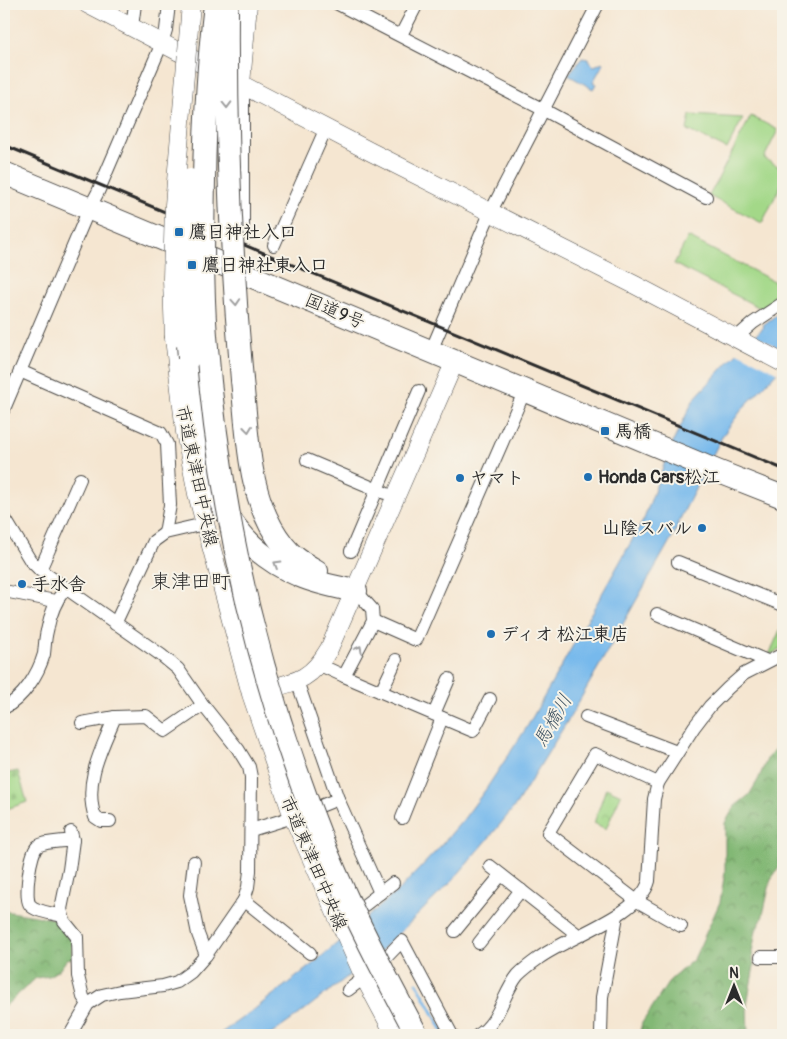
<svg xmlns="http://www.w3.org/2000/svg" width="787" height="1039" viewBox="0 0 787 1039" font-family="Pangolin,'Klee One',sans-serif">
  <style>
    .grass { fill: #a3d888; stroke: #67825a }
    .forest { fill: url(#forest-crowns); stroke: #567250 }
    .cemetery { fill: url(#cemetery-stones); stroke: #67825a }
    .park { fill: url(#park-crowns); stroke: #67825a }
    .water { fill: #77b9ec; stroke: #51728c }
    .pier { fill: #f5e6d1 }
    .lines { fill: none; stroke-linecap: round; stroke-linejoin: round }
    .stream { stroke: #77b9ec; stroke-width: 3 }
    .street-casing { stroke: #494744; stroke-width: 14 }
    .secondary-casing { stroke: #494744; stroke-width: 19 }
    .highway-casing { stroke: #494744; stroke-width: 24 }
    .street { stroke: #fff; stroke-width: 12 }
    .secondary { stroke: #fff; stroke-width: 18 }
    .highway { stroke: #fff; stroke-width: 22 }
    .rail { stroke: #2b2b2b; stroke-width: 3 }
    .secondary-bridge-casing { stroke: #494744; stroke-width: 19; stroke-linecap: butt }
    .highway-bridge-casing { stroke: #494744; stroke-width: 24; stroke-linecap: butt }
    .secondary-bridge { stroke: #fff; stroke-width: 18 }
    .highway-bridge { stroke: #fff; stroke-width: 22 }
    .oneway { stroke: #a0a0a0 }
    .poi-dot { fill: #1f6fb2; stroke: #f7f3e8; stroke-width: 2 }
    .labels { text-anchor: middle; stroke-width: 4; stroke-linejoin: round; paint-order: stroke }
    .poi-label { font-size: 18px; font-weight: bold; fill: #2b2b2b; stroke: #f7f3e8; text-anchor: start }
    .street-label { font-size: 18px; fill: #2b2b2b; stroke: #f7f3e8 }
    .water-label { font-size: 19px; font-style: italic; fill: #425665; stroke: #f7f3e8 }
    .quarter-label { font-size: 20px; fill: #2b2b2b; stroke: #f7f3e8 }
  </style>
  <defs>
    <pattern id="forest-crowns" width="20" height="18" patternUnits="userSpaceOnUse" patternTransform="scale(1.25)"><rect width="20" height="18" fill="#82b874"/><path d="M2 6a3 3 0 1 1 6 0M12 15a3 3 0 1 1 6 0" fill="none" stroke="#6b965f"/></pattern>
    <pattern id="cemetery-stones" width="16" height="16" patternUnits="userSpaceOnUse" patternTransform="scale(1.25)"><rect width="16" height="16" fill="#a3d888"/><path d="M2 7V4a2 2 0 0 1 4 0v3zM10 15v-3a2 2 0 0 1 4 0v3z" fill="#8cba76"/></pattern>
    <pattern id="park-crowns" width="20" height="18" patternUnits="userSpaceOnUse" patternTransform="scale(1.25)"><rect width="20" height="18" fill="#a3d888"/><path d="M2 6a3 3 0 1 1 6 0M12 15a3 3 0 1 1 6 0" fill="none" stroke="#8cba76"/></pattern>
  </defs>
  <rect width="100%" height="100%" fill="#f7f3e8"/>
  <filter id="ink" filterUnits="userSpaceOnUse"><feTurbulence type="fractalNoise" baseFrequency=".02" numOctaves="2"/><feDisplacementMap in="SourceGraphic" scale="10" xChannelSelector="R" yChannelSelector="G"/><feConvolveMatrix kernelMatrix="1 2 1 2 8 2 1 2 1" color-interpolation-filters="sRGB"/></filter>
  <filter id="wash" filterUnits="userSpaceOnUse"><feTurbulence type="fractalNoise" baseFrequency=".0096" numOctaves="4" result="noise"/><feDisplacementMap in="SourceGraphic" scale="20" xChannelSelector="R" yChannelSelector="G"/><feGaussianBlur stdDeviation="1.12" result="paint"/><feColorMatrix in="noise" values="0 0 0 0 0 0 0 0 0 0 0 0 0 0 0 0 0 1.4 0 .05"/><feComposite in="paint" operator="in"/></filter>
  <g filter="url(#wash)">
    <rect width="100%" height="100%" fill="#f5e6d1"/>
    <g class="grass">
      <polygon points="690,115 743,118 727,149 687,130"/>
      <polygon points="751,116 778,130 764,158 783,169 783,181 762,223 709,196"/>
      <polygon points="688,237 783,286 783,296 764,310 674,264"/>
    </g>
    <g class="forest">
      <polygon points="783,741 783,862 771,879 762,919 756,930 752,952 754,966 747,1004 748,1035 639,1035 642,1023 670,980 694,959 720,902 725,872 725,823 735,806 749,795 758,780 768,757"/>
      <polygon points="4,911 55,919 72,933 73,958 67,959 60,969 49,976 36,978 4,1007"/>
    </g>
    <polygon class="cemetery" points="18,771 27,802 4,810 4,774"/>
    <g class="park">
      <path d="M783,623C783,640 787,649 769,655Z"/>
      <polygon points="606,788 621,795 606,829 594,823"/>
    </g>
    <g class="water">
      <polygon points="582,58 589,59 593,66 597,65 602,62 604,63 593,82 596,84 593,89 568,75"/>
      <polygon points="783,310 783,366 743,408 723,435 681,517 675,532 573,712 516,805 484,844 452,881 382,950 293,1019 270,1035 218,1035 256,1008 314,963 401,888 438,849 463,820 486,789 527,727 644,519 670,448 694,399 733,357 764,327 763,325"/>
    </g>
    <polygon class="pier" points="753,334 783,350 783,369 779,373 735,351"/>
    <g class="lines">
      <polyline class="stream" points="417,983 445,1035"/>
    </g>
  </g>
  <g filter="url(#ink)">
    <g class="lines">
      <defs>
        <g id="street">
          <polyline points="338,4 544,110 706,197"/>
          <polyline points="132,27 135,4"/>
          <polyline points="401,35 417,4"/>
          <polyline points="243,85 243,232"/>
          <polyline points="274,245 326,128"/>
          <polyline points="736,338 753,323 783,303"/>
          <polyline points="431,351 490,213 598,4"/>
          <polyline points="20,371 161,433 167,444 170,505 165,533"/>
          <polyline points="4,409 89,209 98,192 162,43 166,30 169,4"/>
          <polyline points="307,460 385,493"/>
          <polyline points="4,517 30,560 40,570 161,655 178,669 203,705 238,749 249,767 251,777 250,871 248,887 244,900 206,955 191,972 177,982 163,986 120,991 102,995 88,1004 70,1035"/>
          <polyline points="351,551 419,391"/>
          <polyline points="678,562 783,605"/>
          <polyline points="40,570 80,479"/>
          <polyline points="4,591 55,601"/>
          <polyline points="657,614 767,661"/>
          <polyline points="373,621 416,640 525,390"/>
          <polyline points="115,624 154,541 165,533 204,524"/>
          <polyline points="320,665 344,676 473,731 490,699"/>
          <polyline points="344,676 373,621 372,609 356,591"/>
          <polyline points="381,692 396,660"/>
          <path d="M4,708C23,698 38,675 44,654C45,646 45,638 47,631C50,615 55,601 65,589"/>
          <polyline points="434,714 449,679"/>
          <polyline points="586,717 677,752"/>
          <polyline points="82,723 115,717"/>
          <polyline points="658,783 595,754 548,833 637,901 681,926"/>
          <polyline points="338,799 380,893"/>
          <polyline points="402,818 442,718"/>
          <path d="M110,821H101L95,817C83,782 102,748 115,717L146,716L165,731L203,705"/>
          <polyline points="251,830 293,817 338,799 297,681"/>
          <polyline points="71,832 73,840 69,870 61,909 64,921 77,937 78,976 83,997 88,1004"/>
          <polyline points="194,862 190,895 198,934 206,955"/>
          <polyline points="490,866 578,935"/>
          <polyline points="244,900 310,953"/>
          <polyline points="362,907 393,883"/>
          <path d="M62,916C53,913 36,912 30,905C24,898 30,851 38,846C47,841 62,842 73,840"/>
          <polyline points="455,931 501,875"/>
          <polyline points="479,943 521,890"/>
          <polyline points="761,957 783,957"/>
          <polyline points="348,990 372,972 402,941 452,1035"/>
          <path d="M478,1035C499,1023 503,993 518,975C524,969 532,963 539,958C567,937 640,915 649,881L654,799L658,783L694,727L710,706L728,688L744,674L783,654"/>
          <polyline points="601,1035 602,997 617,916"/>
        </g>
        <g id="secondary">
          <polyline points="87,4 371,152 635,285 783,363"/>
          <polyline points="241,84 248,4"/>
          <polyline points="174,338 185,432 197,494 251,694 293,817 364,977 395,1035"/>
          <path d="M259,691C294,682 310,682 329,649L455,361"/>
        </g>
        <g id="highway">
          <polyline points="4,173 717,471 783,497"/>
          <path d="M189,358C197,446 208,538 300,576C318,584 337,587 356,591"/>
          <path d="M242,380C248,435 247,501 284,546C292,557 305,564 317,571"/>
        </g>
      </defs>
      <use href="#street" class="street-casing"/>
      <use href="#secondary" class="secondary-casing"/>
      <use href="#highway" class="highway-casing"/>
      <use href="#street" class="street"/>
      <use href="#secondary" class="secondary"/>
      <use href="#highway" class="highway"/>
      <polyline class="rail" points="4,145 783,469"/>
      <defs>
        <polyline id="secondary-bridge" points="174,338 172,279 174,205 191,4"/>
        <g id="highway-bridge">
          <path d="M215,4C208,63 205,121 204,180C203,232 202,284 206,336C219,512 261,688 327,852C353,915 385,975 417,1035"/>
          <path d="M227,10C226,133 231,257 242,380"/>
          <path d="M189,358C184,299 185,239 190,180"/>
        </g>
      </defs>
      <use href="#secondary-bridge" class="secondary-bridge-casing"/>
      <use href="#highway-bridge" class="highway-bridge-casing"/>
      <use href="#secondary-bridge" class="secondary-bridge"/>
      <use href="#highway-bridge" class="highway-bridge"/>
    </g>
    <defs><path id="oneway-chevron" d="M-2-3.5L2.5 0L-2 3.5" fill="none" stroke-width="1.6" stroke-linecap="round" stroke-linejoin="round" transform="scale(1.25)"/></defs>
    <g class="oneway">
      <use href="#oneway-chevron" transform="translate(227 105) rotate(89)"/>
      <use href="#oneway-chevron" transform="translate(236 302) rotate(86)"/>
      <use href="#oneway-chevron" transform="translate(248 429) rotate(83)"/>
      <use href="#oneway-chevron" transform="translate(277 564) rotate(-149)"/>
      <use href="#oneway-chevron" transform="translate(359 649) rotate(-62)"/>
    </g>
  </g>
  <g class="poi-dot">
    <rect x="174" y="227" width="10" height="10" rx="2.5"/>
    <rect x="187" y="260" width="10" height="10" rx="2.5"/>
    <rect x="600" y="426" width="10" height="10" rx="2.5"/>
    <circle cx="588" cy="477" r="5"/>
    <circle cx="460" cy="478" r="5"/>
    <circle cx="702" cy="528" r="5"/>
    <circle cx="22" cy="584" r="5"/>
    <circle cx="491" cy="634" r="5"/>
  </g>
  <g class="labels">
    <g class="poi-label">
      <text x="189" y="238">鷹日神社入口</text>
      <text x="202" y="271">鷹日神社東入口</text>
      <text x="615" y="437">馬橋</text>
      <text x="598" y="483">Honda Cars松江</text>
      <text x="470" y="484">ヤマト</text>
      <text x="692" y="534" text-anchor="end">山陰スバル</text>
      <text x="32" y="590">手水舎</text>
      <text x="501" y="640">ディオ 松江東店</text>
    </g>
    <g class="street-label">
      <text transform="translate(335 311) rotate(23)" y="6">国道9号</text>
      <text transform="translate(197 476) rotate(78)" y="6">市道東津田中央線</text>
      <text transform="translate(314 863) rotate(67)" y="6">市道東津田中央線</text>
    </g>
    <g class="water-label">
      <text transform="translate(552 720) rotate(-60)" y="7">馬橋川</text>
    </g>
    <g class="quarter-label">
      <text x="191" y="588">東津田町</text>
    </g>
  </g>
  <rect width="787" height="1039" fill="none" stroke="#f7f3e8" stroke-width="20"/>
  <g transform="translate(734 986)" stroke="#f7f3e8" stroke-width="4" paint-order="stroke">
  <path d="M0-4L9 19L0 12L-9 19Z" fill="#2b2b2b"/>
  <text y="-8" font-size="14" font-weight="bold" text-anchor="middle" fill="#2b2b2b">N</text>
  </g>
</svg>
